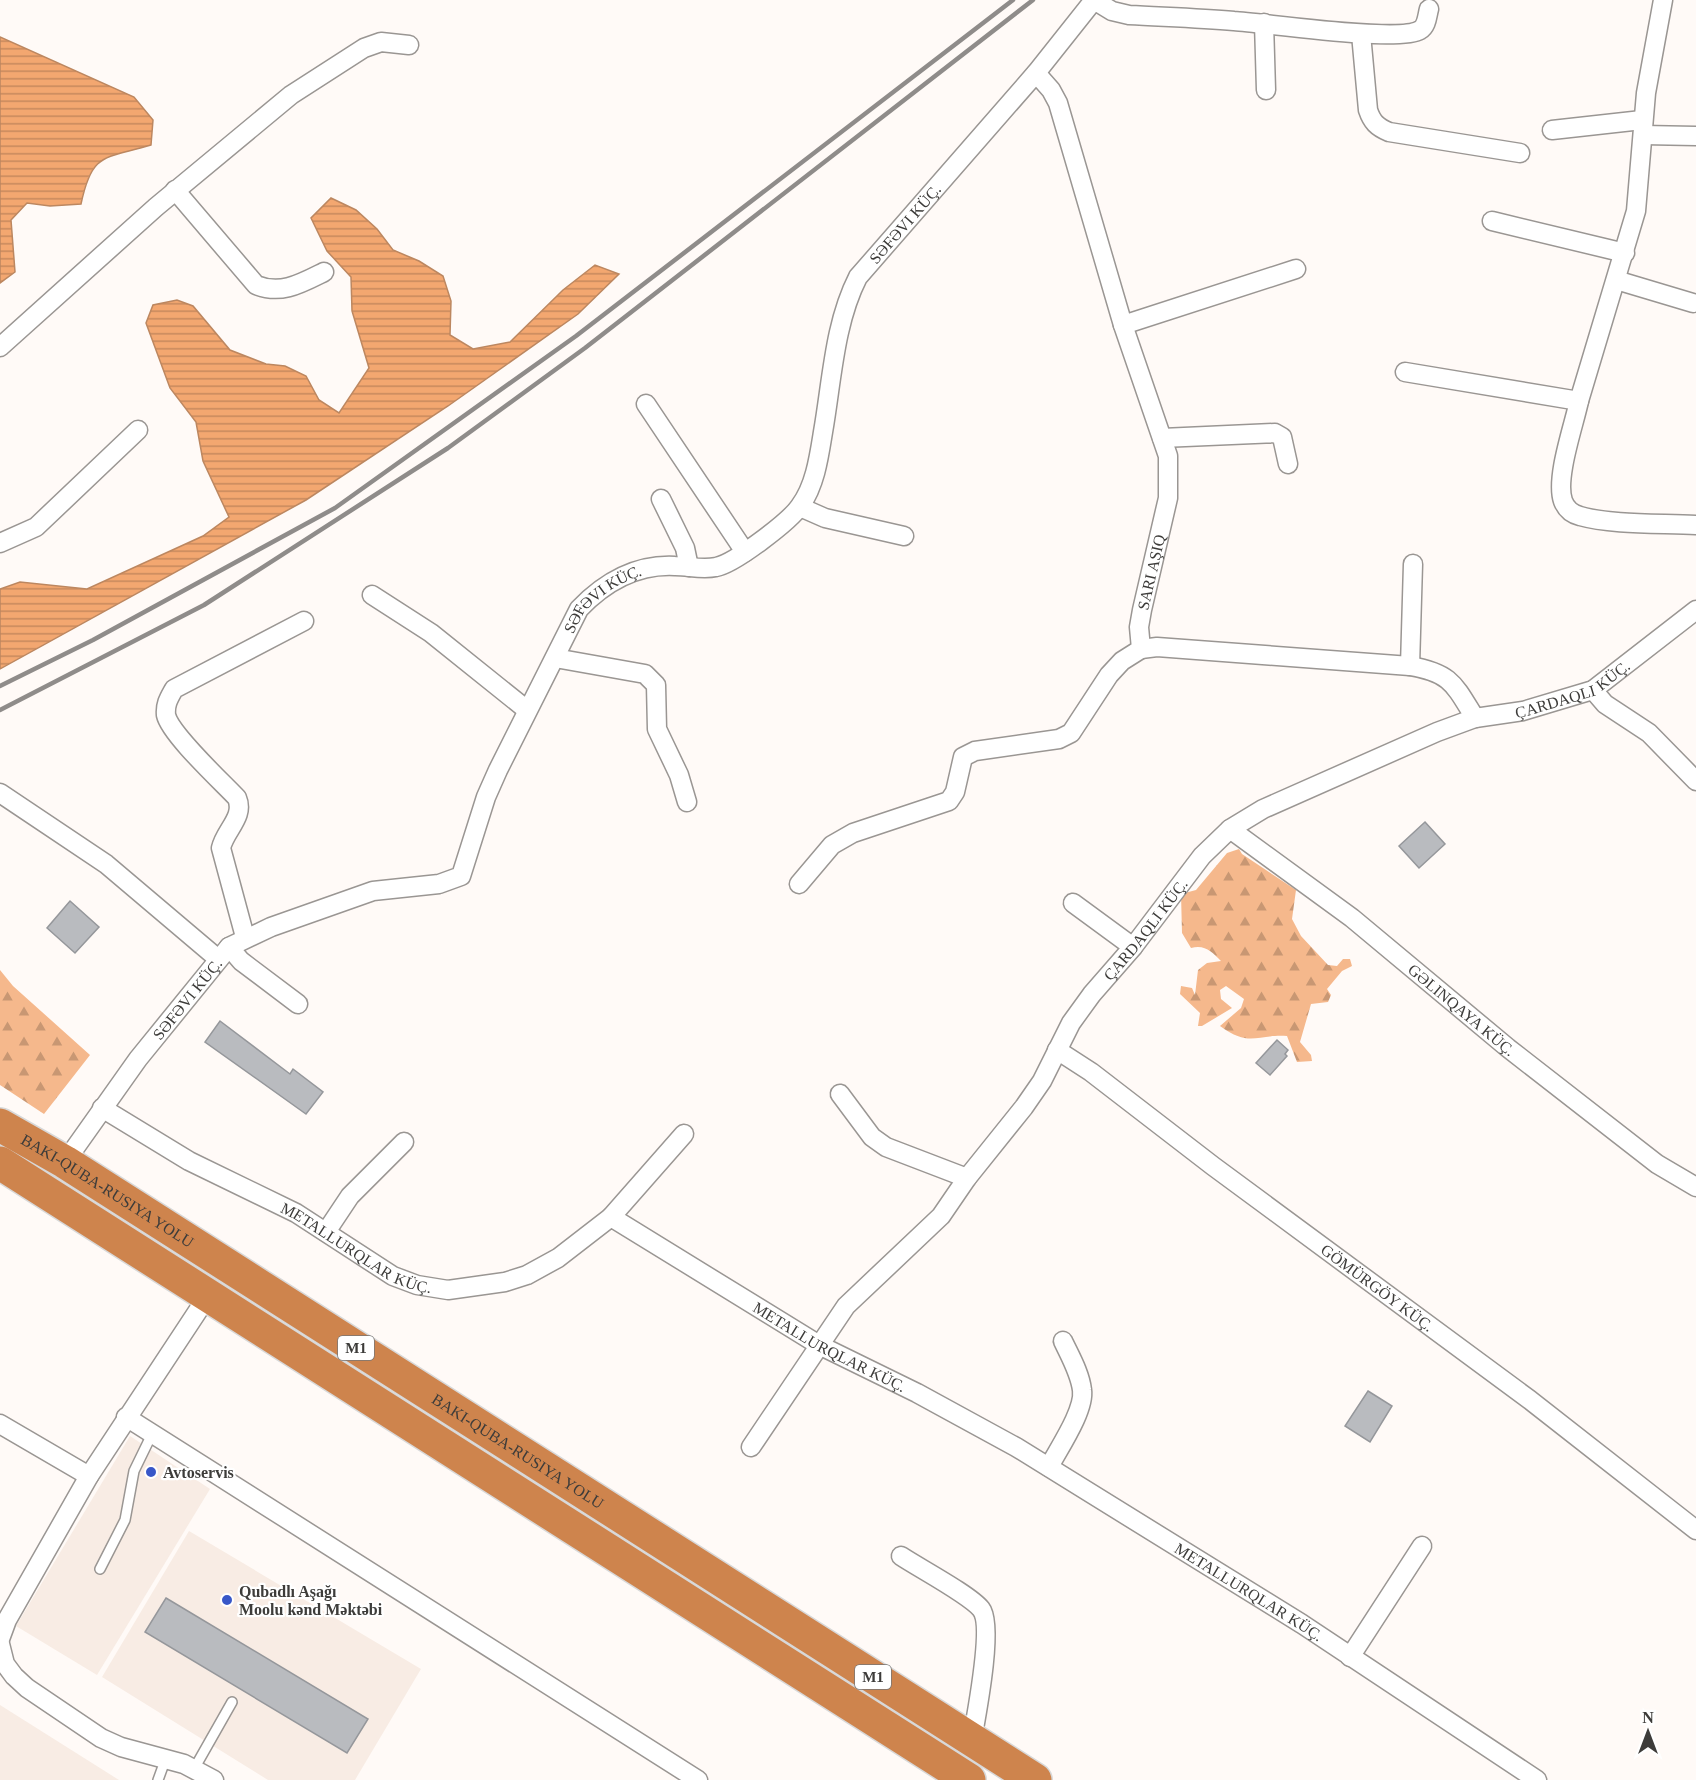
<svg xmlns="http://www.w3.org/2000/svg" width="1696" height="1780" viewBox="0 0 1696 1780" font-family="'Times New Roman',serif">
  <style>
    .built { fill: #f8ece4 }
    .forest { fill: url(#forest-firs) }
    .water { fill: url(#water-rules); stroke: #bc8760; stroke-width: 1.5 }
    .building { fill: #b9bbbf; stroke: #95979b; stroke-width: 1.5 }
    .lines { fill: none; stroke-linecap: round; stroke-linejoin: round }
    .lane-casing { stroke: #9a9693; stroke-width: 12 }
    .street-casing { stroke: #9a9693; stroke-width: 21 }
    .highway-casing { stroke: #d8d8d8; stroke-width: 36 }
    .lane { stroke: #fff; stroke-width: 9 }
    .street { stroke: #fff; stroke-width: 18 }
    .highway { stroke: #ce844d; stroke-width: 33 }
    .rail { stroke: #8f8c8a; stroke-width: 4.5 }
    .poi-dot { fill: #3857c8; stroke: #fff; stroke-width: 2 }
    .labels { text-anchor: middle; stroke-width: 4.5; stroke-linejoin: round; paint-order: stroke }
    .shield { fill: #fff; stroke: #777675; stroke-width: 1.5 }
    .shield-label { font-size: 15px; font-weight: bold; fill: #3d3c3a }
    .street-label { font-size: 16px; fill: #3d3c3a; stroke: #fff }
    .poi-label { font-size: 16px; font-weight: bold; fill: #3d3c3a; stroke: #fff; text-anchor: start }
  </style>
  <defs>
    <pattern id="forest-firs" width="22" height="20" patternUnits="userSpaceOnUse" patternTransform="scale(1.5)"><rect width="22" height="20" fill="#f5b88c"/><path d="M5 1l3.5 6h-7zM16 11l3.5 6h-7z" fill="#c89773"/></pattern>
    <pattern id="water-rules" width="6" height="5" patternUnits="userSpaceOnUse" patternTransform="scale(1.5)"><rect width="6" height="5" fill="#f3a770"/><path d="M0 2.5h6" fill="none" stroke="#c6895d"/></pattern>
  </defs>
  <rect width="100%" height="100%" fill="#fffaf7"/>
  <g class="built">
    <polygon points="130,1436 210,1489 97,1675 16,1626"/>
    <polygon points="189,1531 421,1669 355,1780 268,1780 102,1677"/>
    <polygon points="0,1705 119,1780 0,1780"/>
  </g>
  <g class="forest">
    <path d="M1239,849L1242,854L1296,890L1292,919L1301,936L1328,965L1337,966L1343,959H1350L1352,966L1342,971L1327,989L1331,995L1328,1002L1311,1004L1300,1042L1311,1055L1312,1061L1297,1062L1287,1036C1255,1034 1251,1048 1220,1026L1241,1008L1244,999L1226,986L1220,990L1221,999L1232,1008L1202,1026H1198L1200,1013L1180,994L1181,986L1192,988L1195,995L1198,970L1207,963L1221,961C1212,952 1205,944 1191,948L1182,933L1181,894L1196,890L1227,853Z"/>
    <polygon points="0,970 13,986 90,1055 44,1114 0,1085"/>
  </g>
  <g class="water">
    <path d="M0,37L134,97L153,120L151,145C105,159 92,151 81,204L50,206L27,203L11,220L15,272L0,283Z"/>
    <polygon points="331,198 356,210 377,229 393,250 419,261 443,276 451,301 450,335 473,349 510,342 563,290 595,265 619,274 578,314 448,406 306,500 0,669 0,589 20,582 87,589 203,536 229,517 203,461 196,422 170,388 146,323 153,305 177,300 193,306 230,350 266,364 285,366 306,376 319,400 339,413 369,368 352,311 351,277 327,251 311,218"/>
  </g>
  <g class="building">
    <polygon points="1425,822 1445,844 1419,868 1399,846"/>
    <polygon points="70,901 99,927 75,953 47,928"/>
    <polygon points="220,1021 290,1074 293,1069 323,1092 306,1114 205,1042"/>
    <polygon points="1277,1040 1288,1050 1285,1054 1287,1056 1270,1075 1256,1063"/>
    <polygon points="1368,1391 1392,1406 1370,1442 1345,1426"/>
    <polygon points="166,1598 368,1719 347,1753 145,1632"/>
  </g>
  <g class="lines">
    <defs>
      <g id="lane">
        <polyline points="100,1569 125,1520 134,1471 152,1434"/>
        <polyline points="194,1769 232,1702"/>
        <polyline points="158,1780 166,1758"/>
      </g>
      <g id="street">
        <path d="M1094,0L1112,11L1129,15C1164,17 1199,18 1234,21C1266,23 1399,43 1420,30C1427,26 1427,16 1429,9"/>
        <polyline points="1264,23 1266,90"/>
        <path d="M1361,34L1368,110C1372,122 1377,127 1389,132L1520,153"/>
        <polyline points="1552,130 1642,120"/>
        <polyline points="1643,135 1696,136"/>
        <path d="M175,190L256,285C281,295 300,284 324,272"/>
        <polyline points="1492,221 1625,253"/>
        <polyline points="1616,280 1693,303"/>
        <polyline points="1123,325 1296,269"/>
        <polyline points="0,347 156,207 291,95 364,48 381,42 409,45"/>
        <polyline points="1405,372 1579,401 1636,211 1646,93 1663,0"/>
        <path d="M1579,401C1574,425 1555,478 1563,501C1566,509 1572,514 1580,516C1612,525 1662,523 1696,525"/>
        <polyline points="646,404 745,552"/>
        <polyline points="1162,438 1275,433 1282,437 1288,464"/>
        <polyline points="661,499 685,548 689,567"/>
        <polyline points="800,507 825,518 904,536"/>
        <polyline points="0,543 36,527 138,430"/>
        <polyline points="372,595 431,633 527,710"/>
        <path d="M1141,649L1157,647L1410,666C1451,673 1454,684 1475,718"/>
        <polyline points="555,658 645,674 656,685 657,729 679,775 687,802"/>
        <polyline points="1410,666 1413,564"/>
        <polyline points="1593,690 1605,704 1649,733 1696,781"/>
        <polyline points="0,793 106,864 217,958"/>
        <path id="s1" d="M1230,829L1352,918L1508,1048L1657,1164L1696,1187"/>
        <path id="s2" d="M799,884L832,845L853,833L949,801L955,792L963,757L975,751L1059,739L1071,733L1109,675L1122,661L1141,649L1139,627L1142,610L1168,498V456L1123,325L1058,103L1051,90L1036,73"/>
        <polyline points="1073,903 1133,947"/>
        <path d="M245,937L221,848C225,830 245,817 237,798C222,782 170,734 166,715C165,704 169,698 174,689L304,621"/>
        <polyline points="229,947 241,961 298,1004"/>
        <path id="s3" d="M1057,1050L1091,1072L1213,1166L1530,1400L1696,1530"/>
        <polyline points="840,1094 872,1137 886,1147 967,1178"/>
        <path id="s4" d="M102,1108L189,1161L296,1213L393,1276L417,1285L448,1290L505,1282L527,1275L558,1258L611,1217L819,1345L917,1393L1016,1447L1302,1624L1537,1780"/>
        <path id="s5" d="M65,1162L138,1059L229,947L271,927L373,891L439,884L461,876L486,797L498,770L579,609C605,582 637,564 675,566C689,566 702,570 716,567C734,564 790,521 800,506C815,486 819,457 823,432C832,381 834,324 858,277L1036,73L1094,0"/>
        <polyline points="611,1217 684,1134"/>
        <polyline points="326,1232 350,1196 404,1142"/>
        <polyline points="126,1417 698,1780"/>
        <polyline points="0,1424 89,1476"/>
        <path id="s6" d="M751,1447L846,1306L941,1216L967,1178L1024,1107L1042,1081L1071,1023L1092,994L1133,947L1202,856L1230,829L1263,809L1437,732L1475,718L1523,711L1593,690L1696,610"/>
        <path d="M1049,1467C1059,1448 1085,1410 1082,1390C1080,1373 1070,1356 1063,1341"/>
        <path d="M901,1556C919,1568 970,1595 981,1609C994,1625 976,1717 972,1740"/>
        <polyline points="0,1639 7,1620 89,1476 209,1294"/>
        <polyline points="0,1644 5,1664 14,1676 27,1688 101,1738 121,1747 184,1764 214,1780"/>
        <polyline points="1350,1657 1422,1546"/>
      </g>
      <g id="highway">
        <path id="s7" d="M0,1125L65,1162L1035,1780"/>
        <polyline points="0,1163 969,1780"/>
      </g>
    </defs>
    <use href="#lane" class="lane-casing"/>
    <use href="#street" class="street-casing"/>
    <use href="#highway" class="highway-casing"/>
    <use href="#lane" class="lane"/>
    <use href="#street" class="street"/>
    <use href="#highway" class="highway"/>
    <g class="rail">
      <polyline points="0,686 93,640 335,508 576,336 1013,0"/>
      <polyline points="0,710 204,605 448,448 585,348 1033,0"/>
    </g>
  </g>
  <g class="poi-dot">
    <circle cx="151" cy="1472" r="6"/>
    <circle cx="227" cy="1600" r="6"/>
  </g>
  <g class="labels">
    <g class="shield">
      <rect x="338" y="1336" width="36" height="24" rx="4.5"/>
      <rect x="855" y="1665" width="36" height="24" rx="4.5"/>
    </g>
    <g class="shield-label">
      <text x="356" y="1353">M1</text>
      <text x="873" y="1682">M1</text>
    </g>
    <g class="street-label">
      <text dy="6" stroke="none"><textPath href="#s5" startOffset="1371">SƏFƏVI KÜÇ.</textPath></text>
      <text dy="6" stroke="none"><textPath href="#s2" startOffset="524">SARI AŞIQ</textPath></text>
      <text dy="6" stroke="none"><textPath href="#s5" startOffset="832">SƏFƏVI KÜÇ.</textPath></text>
      <text dy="6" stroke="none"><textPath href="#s6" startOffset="1158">ÇARDAQLI KÜÇ.</textPath></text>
      <text dy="6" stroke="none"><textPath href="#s6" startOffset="654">ÇARDAQLI KÜÇ.</textPath></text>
      <text dy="6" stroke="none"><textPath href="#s5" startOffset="204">SƏFƏVI KÜÇ.</textPath></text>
      <text dy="6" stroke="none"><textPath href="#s1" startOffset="294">GƏLINQAYA KÜÇ.</textPath></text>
      <text dy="6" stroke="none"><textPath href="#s7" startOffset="126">BAKI-QUBA-RUSIYA YOLU</textPath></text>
      <text dy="6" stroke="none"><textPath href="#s4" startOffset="291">METALLURQLAR KÜÇ.</textPath></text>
      <text dy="6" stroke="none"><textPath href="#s3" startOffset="399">GÖMÜRGÖY KÜÇ.</textPath></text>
      <text dy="6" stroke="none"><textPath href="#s4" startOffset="831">METALLURQLAR KÜÇ.</textPath></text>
      <text dy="6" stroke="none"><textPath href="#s7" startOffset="612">BAKI-QUBA-RUSIYA YOLU</textPath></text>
      <text dy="6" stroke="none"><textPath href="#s4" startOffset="1317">METALLURQLAR KÜÇ.</textPath></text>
    </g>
    <g class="poi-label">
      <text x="163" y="1478">Avtoservis</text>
      <text x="239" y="1597">Qubadlı Aşağı<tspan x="239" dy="18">Moolu kənd Məktəbi</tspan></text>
    </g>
  </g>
  <g transform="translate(1648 1732)" stroke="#ffffff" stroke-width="4.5" paint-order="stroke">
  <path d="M0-4.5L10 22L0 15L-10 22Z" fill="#3d3c3a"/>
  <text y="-9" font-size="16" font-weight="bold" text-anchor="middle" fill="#3d3c3a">N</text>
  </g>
</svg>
